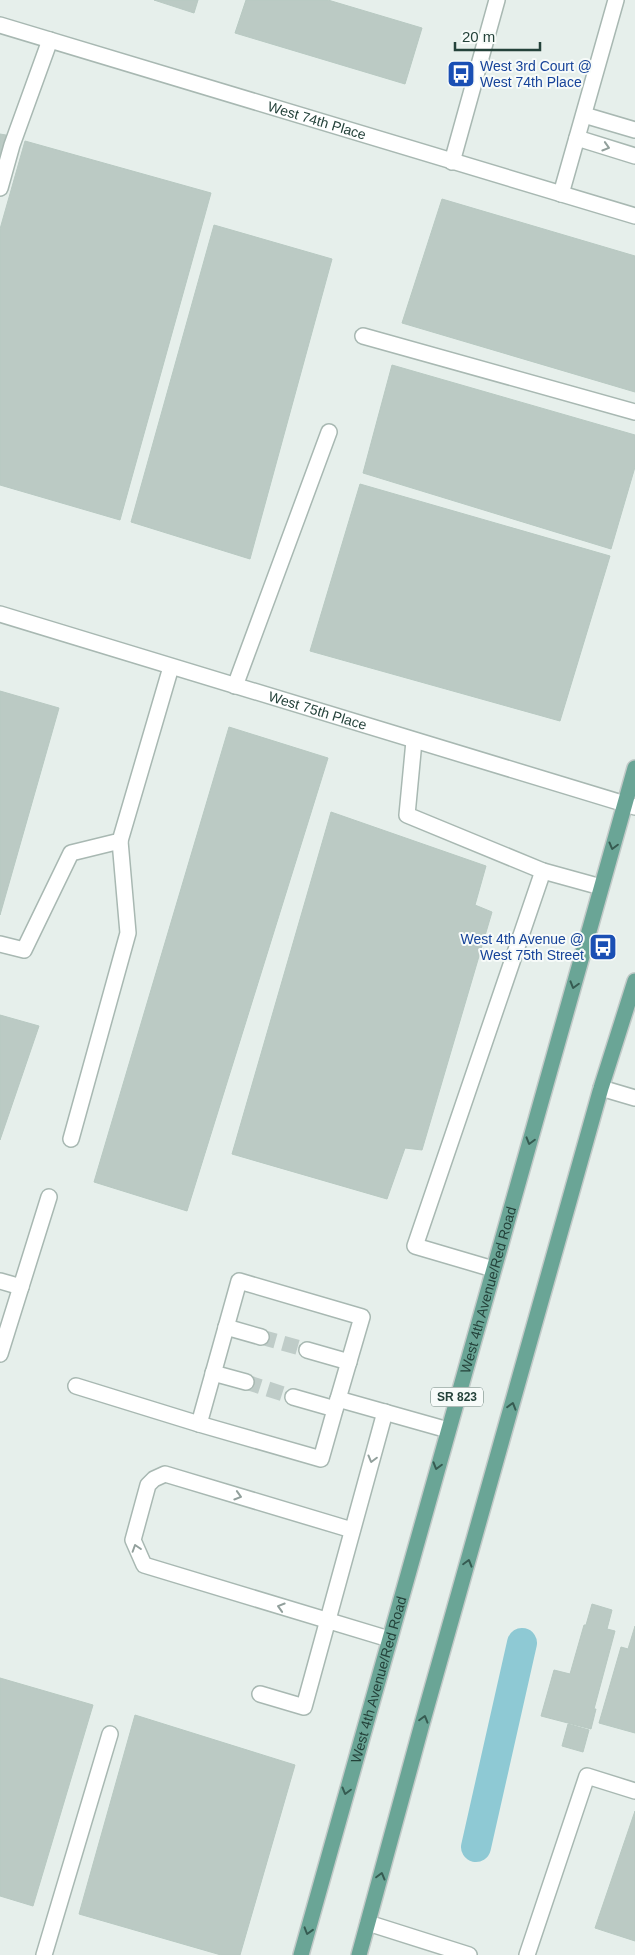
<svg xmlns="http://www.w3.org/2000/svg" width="635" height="1955" viewBox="0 0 635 1955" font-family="Helvetica,sans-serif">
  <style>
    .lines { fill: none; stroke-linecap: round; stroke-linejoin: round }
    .canal { stroke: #8ec9d4; stroke-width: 30 }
    .building { fill: #bbcac4; stroke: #b8c9c2 }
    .minor-tunnel { stroke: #bfccc8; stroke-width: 15; stroke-dasharray: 15 8; stroke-linecap: butt }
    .minor-casing { stroke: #a8b8b2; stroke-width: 18 }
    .major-casing { stroke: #c2cac8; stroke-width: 18 }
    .minor { stroke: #fff; stroke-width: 15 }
    .major { stroke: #6aa596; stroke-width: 15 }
    .oneway { stroke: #92a09c }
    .oneway2 { stroke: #365b51 }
    .labels { text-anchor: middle; stroke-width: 4; stroke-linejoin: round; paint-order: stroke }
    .shield { fill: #f7fbf9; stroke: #637a73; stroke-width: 1 }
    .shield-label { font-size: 12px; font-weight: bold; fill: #24423a }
    .transit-label { font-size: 14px; fill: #164399; stroke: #f7fbf9; text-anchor: start }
    .street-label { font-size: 14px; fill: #24423a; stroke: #f7fbf9 }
  </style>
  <rect width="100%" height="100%" fill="#e6efeb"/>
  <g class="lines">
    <polyline class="canal" points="476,1847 522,1643"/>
  </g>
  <g class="building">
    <polygon points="154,0 198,0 194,13"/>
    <polygon points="246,0 328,0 422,28 405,84 235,33"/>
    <polygon points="0,134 6,135 0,158"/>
    <polygon points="25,141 211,193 120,520 0,485 0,229"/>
    <polygon points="442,199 635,256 635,392 402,323"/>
    <polygon points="214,225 332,259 250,559 131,522"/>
    <polygon points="392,365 635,435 635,467 611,549 363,473"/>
    <polygon points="360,484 610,556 560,721 310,651"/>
    <polygon points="0,691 59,708 0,915"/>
    <polygon points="229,727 328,758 187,1211 94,1182"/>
    <polygon points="331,812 486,866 475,905 492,912 422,1150 405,1148 387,1199 232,1154"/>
    <polygon points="0,1015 39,1026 0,1140"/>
    <polygon points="592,1604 612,1610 607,1629 615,1631 594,1709 596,1709 591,1729 541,1716 554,1670 570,1674 584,1625 586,1625"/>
    <polygon points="635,1626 635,1733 599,1723 621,1647 628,1649"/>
    <polygon points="0,1678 93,1705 33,1906 0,1896"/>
    <polygon points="135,1715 295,1765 240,1955 221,1955 79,1914"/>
    <polygon points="568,1724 589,1730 583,1752 562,1746"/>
    <polygon points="635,1811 635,1941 595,1928"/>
  </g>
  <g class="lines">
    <g class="minor-tunnel">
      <polyline points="261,1337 307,1350"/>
      <polyline points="246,1382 293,1397"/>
    </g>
    <defs>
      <g id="minor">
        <path id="s1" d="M0,25L635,216"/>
        <polyline points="584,115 635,130"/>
        <polyline points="577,138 635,156"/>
        <polyline points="452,162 497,0"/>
        <polyline points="0,188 12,145 50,40"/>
        <polyline points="561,194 616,0"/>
        <polyline points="363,336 635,412"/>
        <path id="s2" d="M0,614L635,807"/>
        <polyline points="235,686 329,432"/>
        <polyline points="414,741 407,815 543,871 601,887"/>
        <polyline points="0,944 24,950 71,853 120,841 171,667"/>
        <polyline points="601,1088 635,1098"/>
        <polyline points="71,1139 128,933 120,841"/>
        <polyline points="493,1269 415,1246 543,871"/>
        <polyline points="0,1281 21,1287"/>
        <polyline points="226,1327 261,1337"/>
        <polyline points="307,1350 349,1362"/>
        <polyline points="0,1354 49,1197"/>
        <polyline points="213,1373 246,1382"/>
        <polyline points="76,1386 199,1424 321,1459 338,1399 448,1430"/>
        <polyline points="293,1397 335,1409"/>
        <polyline points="199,1424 239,1281 362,1317 338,1399"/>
        <polyline points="352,1530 165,1474 154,1479 148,1485 133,1540 144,1565 389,1639"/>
        <polyline points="260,1694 304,1707 385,1412"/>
        <polyline points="368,1923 469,1955"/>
        <polyline points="44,1955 110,1734"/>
        <polyline points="527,1955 587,1776 635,1791"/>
      </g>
      <g id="major">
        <path id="s3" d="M301,1955L635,768"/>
        <polyline points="359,1955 422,1724 601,1088 635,981"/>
      </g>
    </defs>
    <use href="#minor" class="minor-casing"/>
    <use href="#major" class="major-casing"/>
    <use href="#minor" class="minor"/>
    <use href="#major" class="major"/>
  </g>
  <defs><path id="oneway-chevron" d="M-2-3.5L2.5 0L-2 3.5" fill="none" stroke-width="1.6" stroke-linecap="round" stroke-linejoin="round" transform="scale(1.25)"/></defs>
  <g class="oneway">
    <use href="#oneway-chevron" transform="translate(606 147) rotate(17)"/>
    <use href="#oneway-chevron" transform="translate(372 1459) rotate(105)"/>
    <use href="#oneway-chevron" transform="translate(238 1496) rotate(17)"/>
    <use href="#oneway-chevron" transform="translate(136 1548) rotate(-108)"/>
    <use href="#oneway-chevron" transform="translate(281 1607) rotate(-163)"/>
  </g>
  <g class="oneway2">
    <use href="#oneway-chevron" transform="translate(613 846) rotate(105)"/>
    <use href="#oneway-chevron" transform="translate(574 985) rotate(106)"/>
    <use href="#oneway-chevron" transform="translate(530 1141) rotate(106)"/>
    <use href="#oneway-chevron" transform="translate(512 1406) rotate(-74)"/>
    <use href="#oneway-chevron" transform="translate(437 1466) rotate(106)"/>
    <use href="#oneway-chevron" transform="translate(468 1563) rotate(-74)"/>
    <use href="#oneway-chevron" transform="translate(424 1719) rotate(-74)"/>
    <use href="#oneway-chevron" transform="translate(346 1791) rotate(105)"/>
    <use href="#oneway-chevron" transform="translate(381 1876) rotate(-75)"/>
    <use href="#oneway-chevron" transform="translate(308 1931) rotate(107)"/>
  </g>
  <defs>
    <symbol id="bus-square" viewBox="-11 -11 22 22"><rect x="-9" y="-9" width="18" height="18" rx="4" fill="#1a4fb4" stroke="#f7fbf9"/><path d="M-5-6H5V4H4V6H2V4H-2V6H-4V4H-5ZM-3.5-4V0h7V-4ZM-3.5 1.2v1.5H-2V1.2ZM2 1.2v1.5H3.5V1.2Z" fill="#fff"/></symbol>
  </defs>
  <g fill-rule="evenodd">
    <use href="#bus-square" x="445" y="58" width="32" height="32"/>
    <use href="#bus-square" x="587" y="931" width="32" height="32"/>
  </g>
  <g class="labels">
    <rect class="shield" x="431" y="1387.5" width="52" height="19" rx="4"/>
    <g class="shield-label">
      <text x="457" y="1401">SR 823</text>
    </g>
    <g class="transit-label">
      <text x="480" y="71">West 3rd Court @<tspan x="480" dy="16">West 74th Place</tspan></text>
      <text x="584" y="944" text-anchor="end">West 4th Avenue @<tspan x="584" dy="16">West 75th Street</tspan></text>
    </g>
    <g class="street-label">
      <text dy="5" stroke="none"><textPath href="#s1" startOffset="331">West 74th Place</textPath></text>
      <text dy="5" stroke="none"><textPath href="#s2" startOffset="332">West 75th Place</textPath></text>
      <text dy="5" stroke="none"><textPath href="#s3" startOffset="691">West 4th Avenue/Red Road</textPath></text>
      <text dy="5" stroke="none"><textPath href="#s3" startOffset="286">West 4th Avenue/Red Road</textPath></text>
    </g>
  </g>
  <path d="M455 42v8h85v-8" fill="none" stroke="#24423a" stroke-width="2.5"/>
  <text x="462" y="42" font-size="15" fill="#24423a" stroke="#f7fbf9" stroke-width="4" paint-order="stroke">20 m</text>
</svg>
